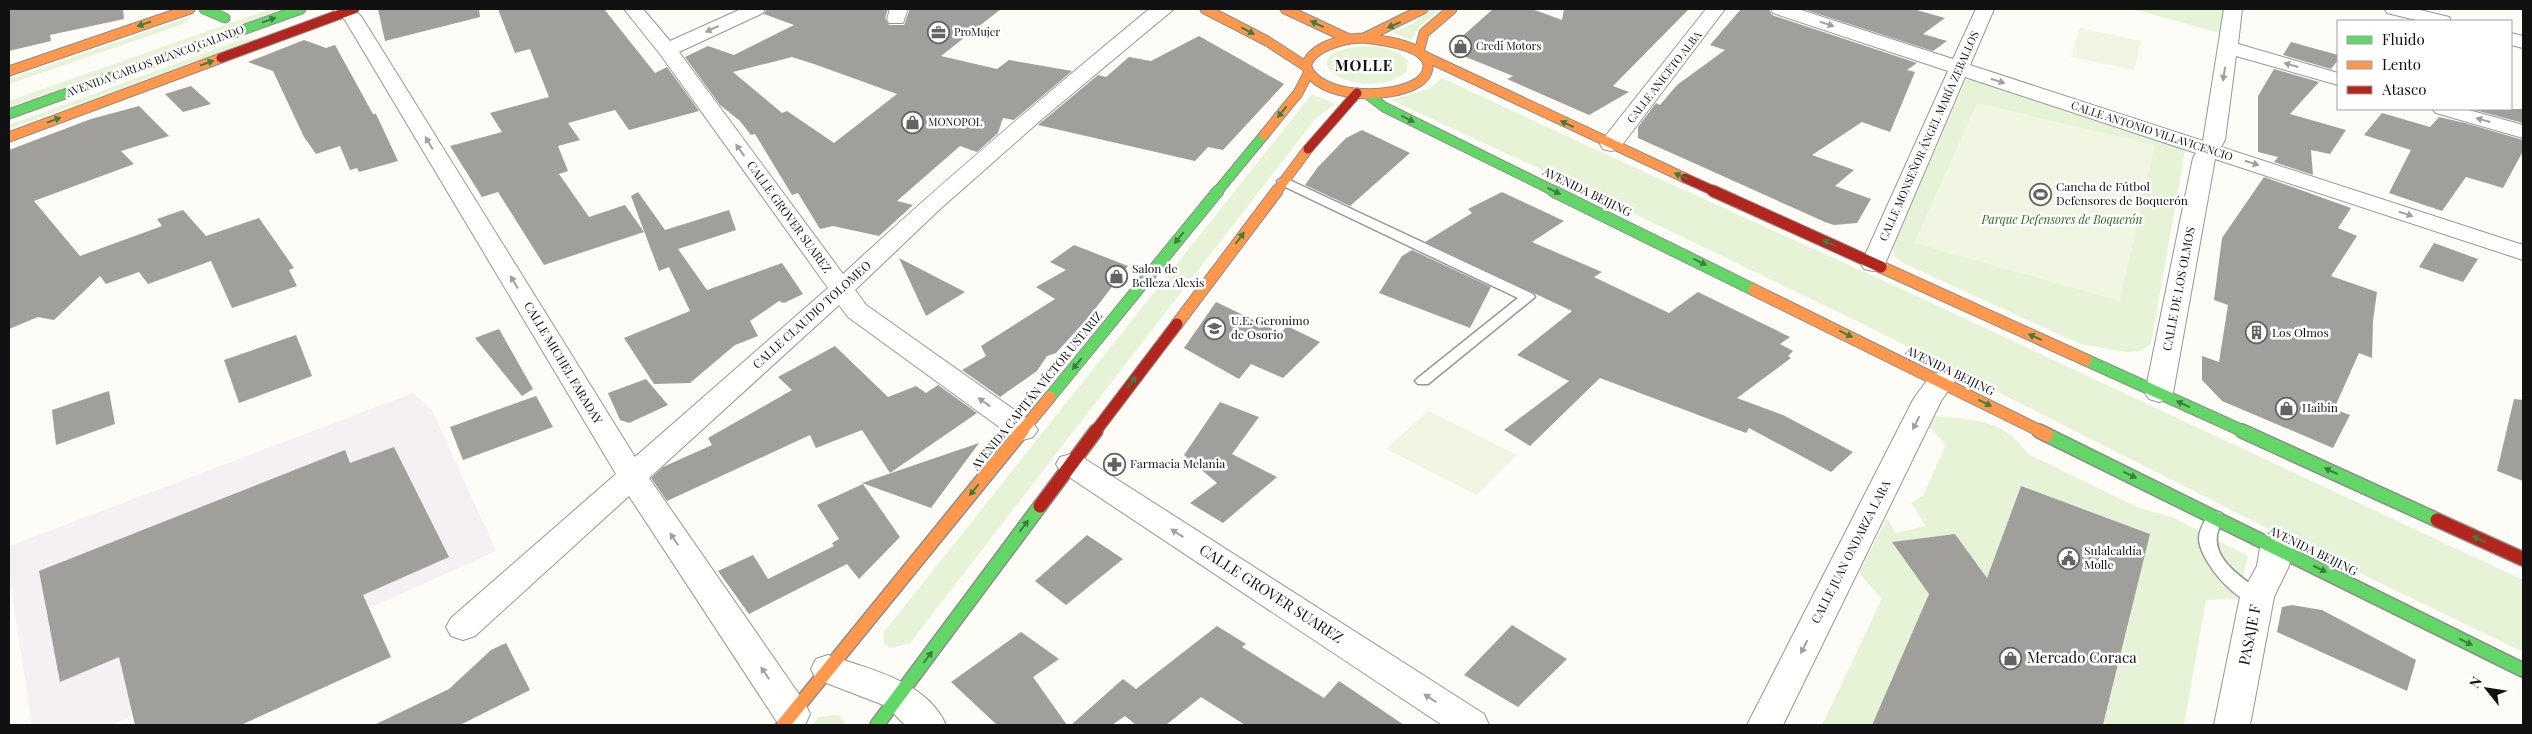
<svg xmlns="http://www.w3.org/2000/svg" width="2532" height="734" viewBox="0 0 2532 734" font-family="'Playfair Display',serif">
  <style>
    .industrial { fill: #f5f0f3 }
    .green { fill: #e7f3d7 }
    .pitch { fill: #f0f6e1 }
    .building { fill: #a19f9c; fill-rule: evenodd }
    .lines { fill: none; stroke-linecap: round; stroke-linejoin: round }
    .lane-casing { stroke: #979795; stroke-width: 3 }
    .street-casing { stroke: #979795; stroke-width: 2 }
    .fast-far2-casing { stroke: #8e8d8b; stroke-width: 11 }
    .fast-far1-casing { stroke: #8e8d8b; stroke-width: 13 }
    .fast-casing { stroke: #8e8d8b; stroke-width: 16 }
    .slow-far2-casing { stroke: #8e8d8b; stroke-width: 11 }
    .slow-far1-casing { stroke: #8e8d8b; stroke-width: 13 }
    .slow-casing { stroke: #8e8d8b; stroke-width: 16 }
    .jam-far2-casing { stroke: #8e8d8b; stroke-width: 11 }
    .jam-far1-casing { stroke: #8e8d8b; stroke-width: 13 }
    .jam-casing { stroke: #8e8d8b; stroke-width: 16 }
    .lane { fill: #fffffe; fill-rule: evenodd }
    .street { fill: #fffffe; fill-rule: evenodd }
    .fast-far2 { stroke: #63d668; stroke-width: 9 }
    .fast-far1 { stroke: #63d668; stroke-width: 11 }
    .fast { stroke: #63d668; stroke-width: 13 }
    .slow-far2 { stroke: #ff974d; stroke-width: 9 }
    .slow-far1 { stroke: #ff974d; stroke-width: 11 }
    .slow { stroke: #ff974d; stroke-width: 13 }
    .jam-far2 { stroke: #b3261e; stroke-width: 9 }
    .jam-far1 { stroke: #b3261e; stroke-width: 11 }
    .jam { stroke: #b3261e; stroke-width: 13 }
    .oneway { fill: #3e7d41 }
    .oneway2 { fill: #a0a09f }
    .labels { text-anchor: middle; stroke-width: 5; stroke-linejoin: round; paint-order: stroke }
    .far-poi-label { font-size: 11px; fill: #111; stroke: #fff; text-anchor: start }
    .far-street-label { font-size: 11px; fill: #111; stroke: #fff }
    .poi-label { font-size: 12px; fill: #111; stroke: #fff; text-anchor: start }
    .street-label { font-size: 12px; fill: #111; stroke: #fff }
    .park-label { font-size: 12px; font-style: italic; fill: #2f6b1f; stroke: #fff }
    .far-district-label { font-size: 15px; font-weight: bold; letter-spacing: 1px; fill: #111; stroke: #fff }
    .near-street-label { font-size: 15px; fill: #111; stroke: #fff }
    .near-poi-label { font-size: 15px; fill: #111; stroke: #fff; text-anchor: start }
  </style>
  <rect width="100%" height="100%" fill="#fdfcf7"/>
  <polygon class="industrial" points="413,393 432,410 496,551 111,725 32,725 9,575 9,546"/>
  <g class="green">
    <polygon points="270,9 283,9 9,107 9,101"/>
    <polygon points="1432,9 1440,9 1421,25 1411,40 1392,32 1412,24"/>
    <polygon points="2133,9 2225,9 2222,33 2217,32"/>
    <polygon points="192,16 183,24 9,84 9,79"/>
    <polygon points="257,39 9,129 9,125 240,40"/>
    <path d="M1362,46C1379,46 1396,48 1408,61L1406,72C1363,107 1279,55 1362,46Z"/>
    <polygon points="1442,78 1614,158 1919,297 2523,580 2523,652 2291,540 1861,323 1581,188 1391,100 1429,89"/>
    <polygon points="1966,80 1974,80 2183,148 2185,151 2151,344 2140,351 2126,352 2080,344 1903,263 1894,256 1893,246"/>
    <polygon points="1312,94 1335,104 1315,119 910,643 892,648 884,644 884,632"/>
    <path d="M1932,416C1973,420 2001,417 2028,454L2137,507L2174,518L2248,556L2238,599L2206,600L2184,725H2107L2104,721L2150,534L2021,486L1987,578L1955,534L1893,542L1929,594L1872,725H1822L1882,599L1859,573L1887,518L1895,533L1926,526L1911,503L1923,496L1946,445L1929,426Z"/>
    <polygon points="838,715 847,725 812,725 819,717"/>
  </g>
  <g class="pitch">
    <polygon points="2080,28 2141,41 2134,70 2071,57"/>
    <polygon points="1977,103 2155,145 2120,301 1914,243"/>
    <polygon points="1428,411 1517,455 1477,495 1386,449"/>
  </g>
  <g class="building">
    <polygon points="9,9 123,9 124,19 50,35 51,41 9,51"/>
    <polygon points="378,9 479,9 480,17 385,41"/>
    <polygon points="498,9 604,9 655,73 667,67 699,111 629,130 615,110 568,123 580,140 558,146 568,171 559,174 589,217 625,205 644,232 544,265 498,192 482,197 450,146 502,132 490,113 549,97 530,49 515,53"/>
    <path d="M767,9H888L885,18L889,25H904L910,9H1001L941,56L997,69L1009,60L1072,71L1014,120L1003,118L998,133L977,152L960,146L897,201L913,205L879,236L833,226L820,229L798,193L792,195L755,134L751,135L740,121L720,105L685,57L708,46L734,55L794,25L764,14ZM792,57L814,64L897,94L834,143L787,111L782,113L733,72Z"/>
    <polygon points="1493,9 1532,9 1562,20 1564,9 1689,9 1613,86 1629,92 1589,115 1507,79 1513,76 1456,53 1472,44 1458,40"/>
    <polygon points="1741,9 1769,9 1772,15 1917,63 1907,70 1915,72 1890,132 1862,122 1812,155 1854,170 1835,186 1871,199 1857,223 1834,225 1825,222 1638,138 1638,127 1656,103 1660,105 1677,85 1725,50 1710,45"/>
    <polygon points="1803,9 1913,9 1945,18 1923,34 1947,41 1933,51"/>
    <polygon points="1199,36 1284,84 1223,150 1208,147 1195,161 1038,125 1098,75 1106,77 1129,57 1151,61"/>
    <polygon points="304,40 326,48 335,45 373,114 376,114 398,161 359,172 357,168 350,170 340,146 316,154 304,137 273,71 248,62"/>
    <polygon points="2291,42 2338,55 2338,60 2331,69 2283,55"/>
    <polygon points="2274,69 2319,82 2290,114 2346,130 2330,154 2311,150 2313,175 2274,162 2278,157 2258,152 2258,96"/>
    <polygon points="191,86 211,104 183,112 165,94"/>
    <polygon points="139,106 169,136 121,151 134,164 34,201 80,256 162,226 157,219 183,210 206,236 259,218 294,268 289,270 297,286 232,308 211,261 148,284 139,272 106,284 100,276 54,320 38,317 9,329 9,150 91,119"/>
    <polygon points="2471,109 2523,109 2523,123"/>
    <polygon points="2382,113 2430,127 2439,117 2465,123 2523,140 2523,151 2503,188 2466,177 2442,211 2389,193 2411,150 2364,135"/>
    <polygon points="1362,130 1410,153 1350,206 1305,185 1318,167 1346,138"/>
    <polygon points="2264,177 2351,208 2338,228 2357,236 2331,276 2377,292 2373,321 2372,358 2359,353 2334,409 2350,415 2333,448 2222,401 2202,380 2202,356 2219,362 2228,305 2214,300 2222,238"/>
    <polygon points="638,192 665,230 729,210 736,230 678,249 707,290 782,263 803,294 784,303 779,301 750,321 758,336 735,345 690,383 654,384 624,338 690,311 669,267 659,271 631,196"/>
    <polygon points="1502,192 1564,221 1532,242 1602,272 1594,277 1669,313 1698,292 1790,337 1780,344 1793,351 1788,356 1791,358 1737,398 1783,415 1853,452 1831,472 1749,428 1746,433 1600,378 1530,446 1504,430 1569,381 1517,355 1572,311 1425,242 1472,213 1468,209"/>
    <polygon points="2434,243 2478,259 2463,282 2419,267"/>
    <polygon points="1074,245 1128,266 1088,318 1056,353 1047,356 1037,371 1000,397 962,370 986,356 981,346 1055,299 1036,287 1066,270 1050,262"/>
    <polygon points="1412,250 1491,287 1470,328 1379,293 1402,256"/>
    <polygon points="899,258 965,292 926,316"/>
    <polygon points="1216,302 1281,333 1287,326 1320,342 1283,378 1251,364 1239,379 1184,348"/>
    <polygon points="499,329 533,389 522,396 475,338"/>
    <polygon points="296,335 312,376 239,403 224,360"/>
    <polygon points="835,346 888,397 916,386 926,393 938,385 977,413 890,473 862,430 816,448 810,435 667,501 651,478 663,467 712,445 708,438 792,390 778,377"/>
    <polygon points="646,379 668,405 629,423 620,420 608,393"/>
    <polygon points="109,391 115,424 56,445 52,410"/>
    <polygon points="536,396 553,427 463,460 450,427"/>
    <polygon points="2514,399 2523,400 2523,481 2497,471"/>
    <polygon points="1220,402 1259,417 1232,454 1277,477 1223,523 1190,503 1217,483 1184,455"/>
    <polygon points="979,443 931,508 862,483"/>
    <polygon points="394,447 449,557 363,595 391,657 241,725 135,725 119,657 60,682 39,571 345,450 350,463"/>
    <polygon points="863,484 900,537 859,579 847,564 749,614 718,571 753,555 768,579 834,546 832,543 839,539 817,505"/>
    <polygon points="2021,486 2150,534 2103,725 1872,725 1929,594 1892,542 1955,534 1987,578"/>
    <polygon points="1087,535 1123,559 1066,605 1035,581"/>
    <polygon points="2292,605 2322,610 2416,660 2407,691 2277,632 2282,607"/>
    <polygon points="1512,625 1567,659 1518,707 1464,675"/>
    <polygon points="1217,626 1246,644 1242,647 1324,698 1339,681 1404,725 1245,725 1201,697 1166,725 1136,725 1125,716 1112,725 1071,725 1123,679 1136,689"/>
    <polygon points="1021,632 1059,659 1033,677 1067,725 997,725 951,682"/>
    <polygon points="506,643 530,690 460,725 374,725 449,689 491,650"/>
  </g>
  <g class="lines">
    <defs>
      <g id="lane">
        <polygon points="1283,177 1533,294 1535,297 1428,384 1418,384 1415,381 1418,378 1518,298 1279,184 1277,181"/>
        <path d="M2215,511L2221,513L2224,517C2221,523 2218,529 2217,535C2213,562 2246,580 2263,593L2266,598L2263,603C2241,610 2199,561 2199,538C2199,530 2205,520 2209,513Z"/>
      </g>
      <g id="street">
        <path d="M332,9H353L361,16L635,457L828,288L660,54L624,9H643L670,41L741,9H765L763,13L679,52L843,274C942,182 1045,95 1149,9H1174L1042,119L939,210L855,290L866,305L1033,423L1038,430L1033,437L1023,440L1013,437L848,317L839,305L649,478L805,703L810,714L805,725H779L629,496L475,636L463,640L451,636L446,627L451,618L616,474L345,20Z"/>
        <polygon points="890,9 908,9 903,23 889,23 887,19"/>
        <polygon points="1706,9 1725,9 1619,149 1611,151 1603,149 1600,144 1603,139"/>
        <polygon points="1771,9 1798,9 1953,59 1976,9 1994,9 1970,65 2203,141 2224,9 2242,9 2238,44 2338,73 2338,85 2236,56 2225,140 2221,147 2523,245 2523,260 2215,159 2173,393 2169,399 2159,402 2149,399 2145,393 2193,158 2196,153 1965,77 1885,264 1882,269 1873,271 1864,269 1861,264 1948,71 1773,13"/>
        <polygon points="2385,9 2416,9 2449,17 2451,21 2420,21 2387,13"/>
        <polygon points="2511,33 2523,36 2523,48 2511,45"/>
        <polygon points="2432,109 2465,109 2523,125 2523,138 2436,113"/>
        <polygon points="1941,372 1951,375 1955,381 1941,401 1783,725 1747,725 1914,398 1931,375"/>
        <polygon points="1071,454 1082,457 1484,714 1489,725 1442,725 1060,471 1056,464 1060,457"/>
        <polygon points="2276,536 2287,540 2292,548 2289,566 2274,597 2250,725 2214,725 2240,597 2257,566 2260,548 2265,540"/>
        <path d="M828,655C869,669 927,681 946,725H905L886,706L816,679L811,669L816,659Z"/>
      </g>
      <g id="fast-far2">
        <polyline points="204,9 225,18"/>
        <polyline points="1367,94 1384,107 1556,192"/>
        <polyline points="9,114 301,9"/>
        <polyline points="1217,192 1264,135"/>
      </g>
      <g id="fast-far1">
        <polyline points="1553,191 1754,290"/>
        <polyline points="2086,360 2245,432"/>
        <polyline points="1050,397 1218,191"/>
      </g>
      <g id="fast">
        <polyline points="2242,431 2437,520"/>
        <polyline points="2047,435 2523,670"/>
        <polyline points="877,725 1040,506"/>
      </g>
      <g id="slow-far2">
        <polyline points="1205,9 1267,41 1307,67"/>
        <polyline points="1285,9 1349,39 1364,38 1423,9"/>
        <path d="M1349,39C1333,43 1312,48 1306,66C1319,100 1391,99 1417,83C1422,80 1427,75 1428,68C1430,45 1380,40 1364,38"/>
        <polyline points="1419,52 1424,33 1452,9"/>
        <polyline points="1422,55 1685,178"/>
        <polyline points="9,71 190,9"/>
        <polyline points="1264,135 1298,93 1309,72"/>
        <polyline points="9,137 221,58"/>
        <polyline points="1276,192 1308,149"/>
      </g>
      <g id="slow-far1">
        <polyline points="1881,267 2086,360"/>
        <polyline points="1754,290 2042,432"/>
        <polyline points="1177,324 1277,191"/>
        <polyline points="1021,432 1050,397"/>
      </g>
      <g id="slow">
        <polyline points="2039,431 2047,435"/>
        <polyline points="783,725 1022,431"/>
      </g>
      <g id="jam-far2">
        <polyline points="221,58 354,9"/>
        <polyline points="1308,149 1357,93"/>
        <polyline points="1685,178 1716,192"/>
      </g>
      <g id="jam-far1">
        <polyline points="1713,191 1881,267"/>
        <polyline points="1095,432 1177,324"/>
      </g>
      <g id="jam">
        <polyline points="1040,506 1096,431"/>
        <polyline points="2437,520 2523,559"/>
      </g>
    </defs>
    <use href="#lane" class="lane-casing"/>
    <use href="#street" class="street-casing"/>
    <use href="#fast-far2" class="fast-far2-casing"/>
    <use href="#fast-far1" class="fast-far1-casing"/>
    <use href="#fast" class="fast-casing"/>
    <use href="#slow-far2" class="slow-far2-casing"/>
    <use href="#slow-far1" class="slow-far1-casing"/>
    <use href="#slow" class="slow-casing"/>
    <use href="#jam-far2" class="jam-far2-casing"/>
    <use href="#jam-far1" class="jam-far1-casing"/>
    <use href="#jam" class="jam-casing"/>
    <use href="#lane" class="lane"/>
    <use href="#street" class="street"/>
    <use href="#fast-far2" class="fast-far2"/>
    <use href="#fast-far1" class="fast-far1"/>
    <use href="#fast" class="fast"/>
    <use href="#slow-far2" class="slow-far2"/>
    <use href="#slow-far1" class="slow-far1"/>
    <use href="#slow" class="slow"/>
    <use href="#jam-far2" class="jam-far2"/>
    <use href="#jam-far1" class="jam-far1"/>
    <use href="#jam" class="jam"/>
  </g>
  <defs><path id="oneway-solid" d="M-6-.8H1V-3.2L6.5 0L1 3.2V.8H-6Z" transform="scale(1.25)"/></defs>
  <g class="oneway">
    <use href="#oneway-solid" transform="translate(269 20) rotate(-20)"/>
    <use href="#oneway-solid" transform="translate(144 24) rotate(161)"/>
    <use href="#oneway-solid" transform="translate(1317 24) rotate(-155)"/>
    <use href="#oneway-solid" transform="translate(1394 25) rotate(156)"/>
    <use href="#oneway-solid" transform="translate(1248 31) rotate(28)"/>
    <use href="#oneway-solid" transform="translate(207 63) rotate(-20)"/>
    <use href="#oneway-solid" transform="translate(1282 112) rotate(129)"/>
    <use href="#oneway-solid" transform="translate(1408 119) rotate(26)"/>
    <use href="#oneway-solid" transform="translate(54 120) rotate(-20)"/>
    <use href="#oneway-solid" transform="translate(1567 124) rotate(-155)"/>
    <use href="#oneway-solid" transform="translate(1681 176) rotate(-156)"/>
    <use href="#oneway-solid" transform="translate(1554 191) rotate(26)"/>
    <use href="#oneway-solid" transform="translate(1179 238) rotate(129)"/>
    <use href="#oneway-solid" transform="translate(1240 238) rotate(-53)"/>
    <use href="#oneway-solid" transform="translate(1829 243) rotate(-155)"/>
    <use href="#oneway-solid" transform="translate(1700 262) rotate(26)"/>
    <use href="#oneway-solid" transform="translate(1846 334) rotate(26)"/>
    <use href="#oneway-solid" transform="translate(2035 337) rotate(-156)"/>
    <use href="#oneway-solid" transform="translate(1077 364) rotate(129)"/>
    <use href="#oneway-solid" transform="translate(1132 382) rotate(-53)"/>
    <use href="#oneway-solid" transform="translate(1985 403) rotate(26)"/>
    <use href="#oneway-solid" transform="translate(2183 404) rotate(-155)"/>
    <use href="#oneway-solid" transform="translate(2331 471) rotate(-155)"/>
    <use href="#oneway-solid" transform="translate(2130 475) rotate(26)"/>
    <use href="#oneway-solid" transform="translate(974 490) rotate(129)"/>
    <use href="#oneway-solid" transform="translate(1024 526) rotate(-53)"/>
    <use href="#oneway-solid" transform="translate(2479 539) rotate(-156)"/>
    <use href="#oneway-solid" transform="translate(2320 569) rotate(26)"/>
    <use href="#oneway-solid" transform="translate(2466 642) rotate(26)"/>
    <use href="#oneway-solid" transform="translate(928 657) rotate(-53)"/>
  </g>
  <g class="oneway2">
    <use href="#oneway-solid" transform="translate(1827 24) rotate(18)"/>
    <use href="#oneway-solid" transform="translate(712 29) rotate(155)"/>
    <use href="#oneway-solid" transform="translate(2291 65) rotate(-164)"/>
    <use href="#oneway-solid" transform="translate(2224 74) rotate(99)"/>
    <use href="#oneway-solid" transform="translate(1998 81) rotate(18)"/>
    <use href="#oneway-solid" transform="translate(2483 120) rotate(-164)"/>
    <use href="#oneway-solid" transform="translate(429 143) rotate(-121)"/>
    <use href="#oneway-solid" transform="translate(740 150) rotate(-126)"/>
    <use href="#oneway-solid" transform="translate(2252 163) rotate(18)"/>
    <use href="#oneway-solid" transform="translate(2406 214) rotate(18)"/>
    <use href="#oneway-solid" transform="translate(514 282) rotate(-121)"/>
    <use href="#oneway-solid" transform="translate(984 402) rotate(-144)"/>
    <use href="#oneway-solid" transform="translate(1916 423) rotate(117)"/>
    <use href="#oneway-solid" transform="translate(1177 533) rotate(-147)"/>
    <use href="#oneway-solid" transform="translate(674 539) rotate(-124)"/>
    <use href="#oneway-solid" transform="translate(1804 647) rotate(117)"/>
    <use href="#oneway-solid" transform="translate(765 673) rotate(-124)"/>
    <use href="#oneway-solid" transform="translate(1430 698) rotate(-147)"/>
  </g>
  <defs>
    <symbol id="office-ring" viewBox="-11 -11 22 22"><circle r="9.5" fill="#fff" stroke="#646362" stroke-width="1.5"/><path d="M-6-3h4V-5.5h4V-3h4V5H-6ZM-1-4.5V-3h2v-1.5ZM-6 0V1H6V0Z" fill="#646362"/></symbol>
    <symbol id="shop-ring" viewBox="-11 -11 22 22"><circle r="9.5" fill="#fff" stroke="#646362" stroke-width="1.5"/><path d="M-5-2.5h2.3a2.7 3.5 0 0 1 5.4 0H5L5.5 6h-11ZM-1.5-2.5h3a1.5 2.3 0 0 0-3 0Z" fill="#646362"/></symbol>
    <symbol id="stadium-ring" viewBox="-11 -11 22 22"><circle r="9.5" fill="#fff" stroke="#646362" stroke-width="1.5"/><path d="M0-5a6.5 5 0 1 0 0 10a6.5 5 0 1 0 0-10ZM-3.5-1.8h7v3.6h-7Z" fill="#646362"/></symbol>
    <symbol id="school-ring" viewBox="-11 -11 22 22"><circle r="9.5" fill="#fff" stroke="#646362" stroke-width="1.5"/><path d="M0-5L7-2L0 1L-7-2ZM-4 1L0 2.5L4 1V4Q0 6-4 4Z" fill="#646362"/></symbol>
    <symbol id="building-ring" viewBox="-11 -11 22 22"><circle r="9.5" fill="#fff" stroke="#646362" stroke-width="1.5"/><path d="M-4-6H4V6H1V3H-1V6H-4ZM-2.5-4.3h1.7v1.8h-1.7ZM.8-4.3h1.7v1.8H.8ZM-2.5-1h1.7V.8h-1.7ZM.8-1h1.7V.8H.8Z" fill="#646362"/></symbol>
    <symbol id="pharmacy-ring" viewBox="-11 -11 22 22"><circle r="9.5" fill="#fff" stroke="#646362" stroke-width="1.5"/><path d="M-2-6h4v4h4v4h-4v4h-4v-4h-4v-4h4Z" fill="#646362"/></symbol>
    <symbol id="civic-ring" viewBox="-11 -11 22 22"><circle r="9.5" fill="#fff" stroke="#646362" stroke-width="1.5"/><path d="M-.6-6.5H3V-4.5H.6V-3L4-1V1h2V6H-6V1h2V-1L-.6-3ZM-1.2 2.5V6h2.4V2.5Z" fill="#646362"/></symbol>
  </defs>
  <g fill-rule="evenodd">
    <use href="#office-ring" x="926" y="20" width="25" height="25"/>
    <use href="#shop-ring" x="1448" y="34" width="25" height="25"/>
    <use href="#shop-ring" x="900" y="110" width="25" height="25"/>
    <use href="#stadium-ring" x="2028" y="182" width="25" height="25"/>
    <use href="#shop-ring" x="1104" y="264" width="25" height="25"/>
    <use href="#school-ring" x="1202" y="316" width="25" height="25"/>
    <use href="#building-ring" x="2244" y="320" width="25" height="25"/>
    <use href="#shop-ring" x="2274" y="396" width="25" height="25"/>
    <use href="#pharmacy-ring" x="1102" y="452" width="25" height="25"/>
    <use href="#civic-ring" x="2056" y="546" width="25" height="25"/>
    <use href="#shop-ring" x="1998" y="646" width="25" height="25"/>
  </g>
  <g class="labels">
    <g class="far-poi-label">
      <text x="954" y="36">ProMujer</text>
      <text x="1476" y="50">Credi Motors</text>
      <text x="928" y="126">MONOPOL</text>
    </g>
    <g class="far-street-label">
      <text transform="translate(155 61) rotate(-20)" y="4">AVENIDA CARLOS BLANCO GALINDO</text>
      <text transform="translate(1664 77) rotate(-52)" y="4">CALLE ANICETO ALBA</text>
      <text transform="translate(2152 131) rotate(18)" y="4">CALLE ANTONIO VILLAVICENCIO</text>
      <text transform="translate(1929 136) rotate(-66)" y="4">CALLE MONSEÑOR ÁNGEL MARÍA ZEBALLOS</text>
    </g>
    <g class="poi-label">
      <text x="2056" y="191">Cancha de Fútbol<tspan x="2056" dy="14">Defensores de Boquerón</tspan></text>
      <text x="1132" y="273">Salon de<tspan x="1132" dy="14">Belleza Alexis</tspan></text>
      <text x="1231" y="325">U.E. Geronimo<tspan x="1231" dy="14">de Osorio</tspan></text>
      <text x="2272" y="337">Los Olmos</text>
      <text x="2302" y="412">Haibin</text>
      <text x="1130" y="468">Farmacia Melania</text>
      <text x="2084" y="555">Sulalcaldía<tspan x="2084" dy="14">Molle</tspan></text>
    </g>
    <g class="street-label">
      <text transform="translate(1587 192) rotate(26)" y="4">AVENIDA BEIJING</text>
      <text transform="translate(789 217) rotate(54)" y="4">CALLE GROVER SUAREZ</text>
      <text transform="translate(2179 289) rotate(-79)" y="4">CALLE DE LOS OLMOS</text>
      <text transform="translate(812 315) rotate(-42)" y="4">CALLE CLAUDIO TOLOMEO</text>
      <text transform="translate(563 363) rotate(59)" y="4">CALLE MICHEL FARADAY</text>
      <text transform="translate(1950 371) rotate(26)" y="4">AVENIDA BEIJING</text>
      <text transform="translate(1037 391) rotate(-51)" y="4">AVENIDA CAPITÁN VÍCTOR USTARIZ</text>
      <text transform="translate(2313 551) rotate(26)" y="4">AVENIDA BEIJING</text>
      <text transform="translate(1851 552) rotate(-63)" y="4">CALLE JUAN ONDARZA LARA</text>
    </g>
    <g class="park-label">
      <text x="2062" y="224">Parque Defensores de Boquerón</text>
    </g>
    <g class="far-district-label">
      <text x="1364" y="71">MOLLE</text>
    </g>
    <g class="near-street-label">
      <text transform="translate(1271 594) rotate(33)" y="5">CALLE GROVER SUAREZ</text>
      <text transform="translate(2250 635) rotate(-79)" y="5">PASAJE F</text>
    </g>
    <g class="near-poi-label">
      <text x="2027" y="663">Mercado Coraca</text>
    </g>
  </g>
  <rect width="2532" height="734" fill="none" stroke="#111111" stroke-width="20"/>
  <rect x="2337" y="20" width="175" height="90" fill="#ffffff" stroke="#a0a0a0"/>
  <rect x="2347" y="36" width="25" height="8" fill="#63d668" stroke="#a0a0a0"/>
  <text x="2382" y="45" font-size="15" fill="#111111">Fluido</text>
  <rect x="2347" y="61" width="25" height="8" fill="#ff974d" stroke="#a0a0a0"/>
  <text x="2382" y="70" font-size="15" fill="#111111">Lento</text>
  <rect x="2347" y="86" width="25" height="8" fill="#b3261e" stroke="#a0a0a0"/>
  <text x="2382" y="95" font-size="15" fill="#111111">Atasco</text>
  <g transform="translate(2487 689) rotate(300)" stroke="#ffffff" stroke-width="4" paint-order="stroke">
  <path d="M0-4L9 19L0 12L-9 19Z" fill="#111111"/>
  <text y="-8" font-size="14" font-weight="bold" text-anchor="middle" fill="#111111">N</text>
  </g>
</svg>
